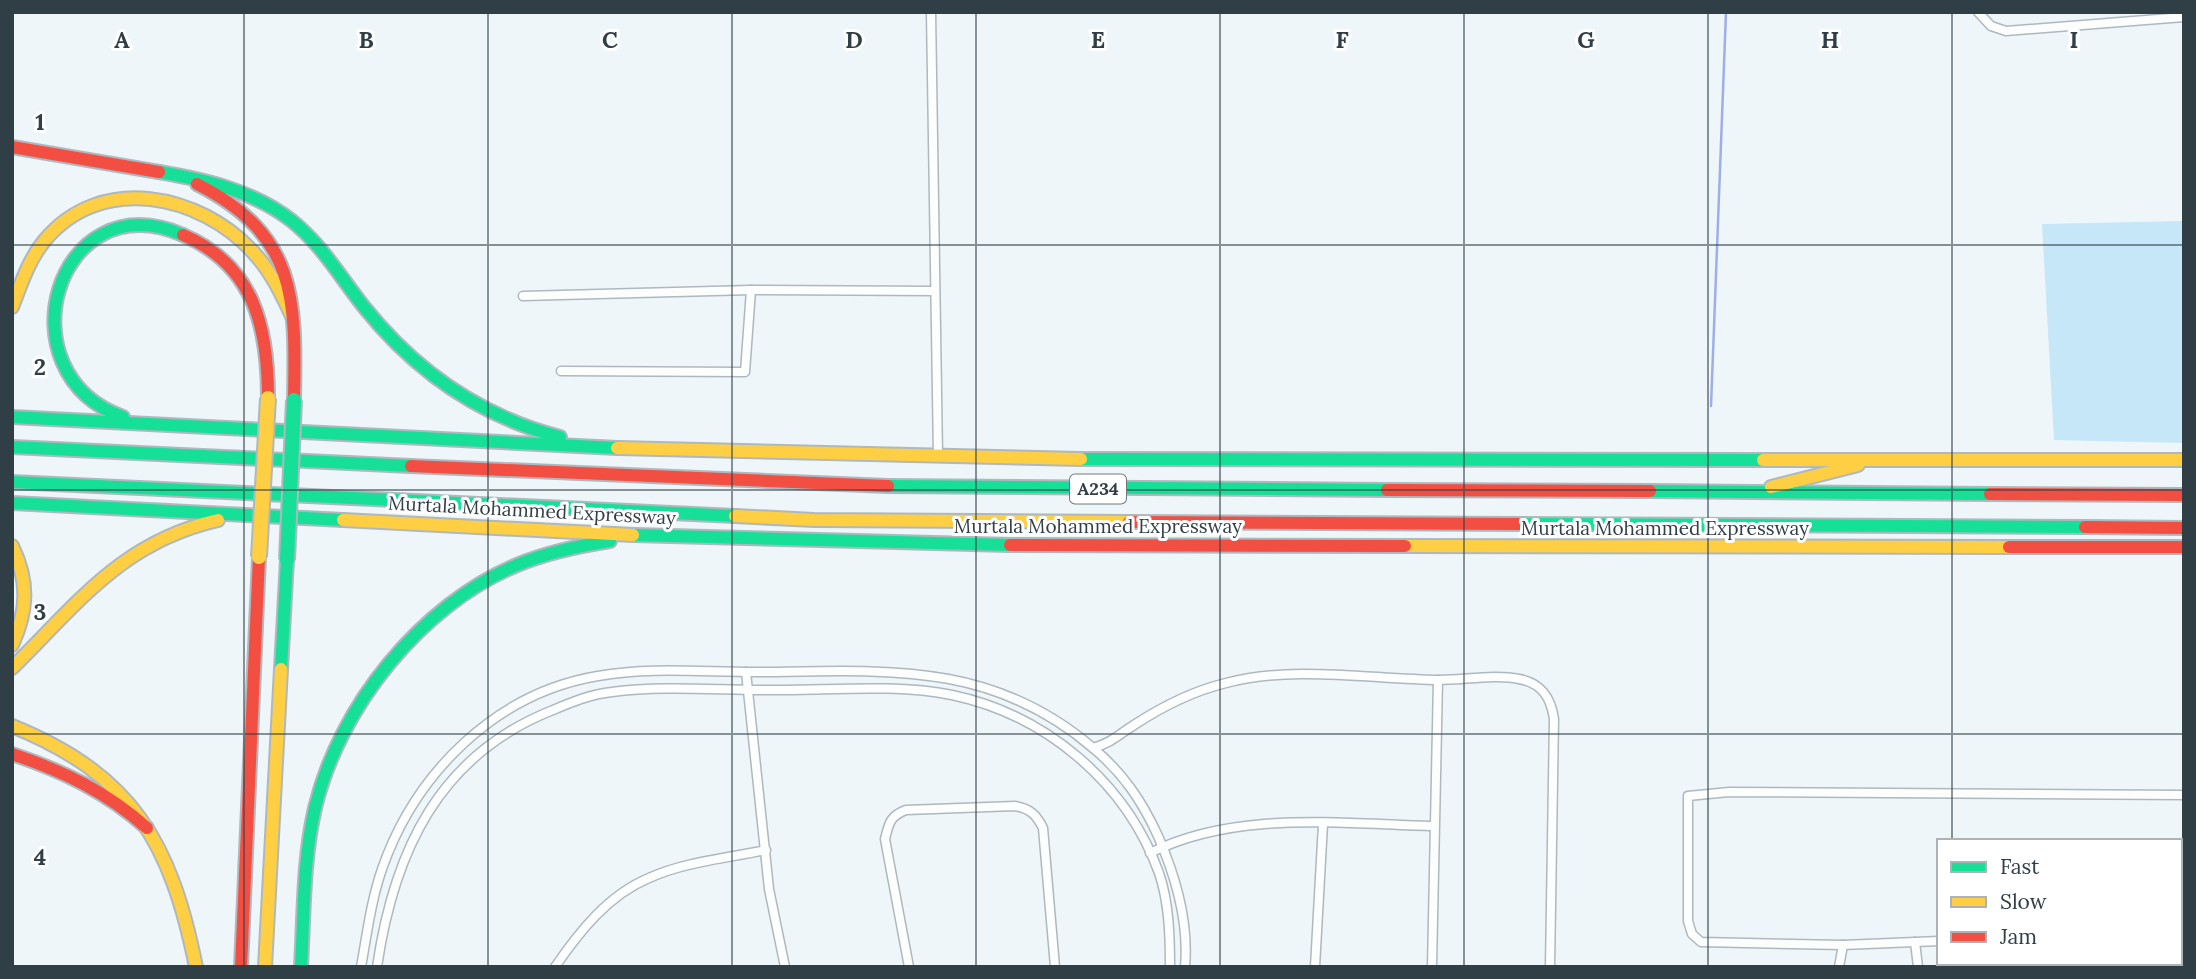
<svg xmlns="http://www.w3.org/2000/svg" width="2196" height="979" viewBox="0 0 2196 979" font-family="Lora,serif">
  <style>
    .green { fill: #c6e7f8 }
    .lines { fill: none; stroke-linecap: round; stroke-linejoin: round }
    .stream { stroke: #9eafe7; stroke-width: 2.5 }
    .street-casing { stroke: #aeb8be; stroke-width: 11 }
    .fast-casing { stroke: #aeb8be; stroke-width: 16 }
    .slow-casing { stroke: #aeb8be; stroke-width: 16 }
    .jam-casing { stroke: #aeb8be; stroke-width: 16 }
    .street { stroke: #fcfefe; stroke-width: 8 }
    .fast { stroke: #16e098; stroke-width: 12 }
    .slow { stroke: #ffcf43; stroke-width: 12 }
    .jam { stroke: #f24e42; stroke-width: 12 }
    .fast-bridge-casing { stroke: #aeb8be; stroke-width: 18; stroke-linecap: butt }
    .slow-bridge-casing { stroke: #aeb8be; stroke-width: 18; stroke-linecap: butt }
    .fast-bridge { stroke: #16e098; stroke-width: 14 }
    .slow-bridge { stroke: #ffcf43; stroke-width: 14 }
    .grid { fill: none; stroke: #303e46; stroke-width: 2; stroke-opacity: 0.55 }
    .labels { text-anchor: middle; stroke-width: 6; stroke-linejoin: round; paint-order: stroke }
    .shield { fill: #fff; stroke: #6e787e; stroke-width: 2 }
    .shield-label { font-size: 18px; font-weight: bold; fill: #303e46 }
    .street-label { font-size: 19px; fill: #303e46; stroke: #fff }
    .grid-label { font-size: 23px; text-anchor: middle; font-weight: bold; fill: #303e46; stroke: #fff; stroke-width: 6; stroke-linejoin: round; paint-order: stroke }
  </style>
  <rect width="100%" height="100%" fill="#eef6fa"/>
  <polygon class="green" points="2184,221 2184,443 2054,440 2042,224"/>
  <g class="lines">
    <polyline class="stream" points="1711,406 1726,12"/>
    <defs>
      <g id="street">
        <polyline points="931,12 938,456"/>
        <polyline points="1978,12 1991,26 2006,31 2184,17"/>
        <polyline points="523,296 751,290 934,291"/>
        <polyline points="561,371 745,372 751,290"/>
        <polyline points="746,672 769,889 785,967"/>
        <path d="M1093,748C1113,742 1118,735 1134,725C1163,706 1193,691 1226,683C1295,665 1369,679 1439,680C1464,680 1495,674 1519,679C1542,683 1551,698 1554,719L1550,967"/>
        <path d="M1150,853C1236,810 1340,824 1434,826"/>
        <polyline points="1939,941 1843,945 1701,942 1692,934 1688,921 1688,796 1729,792 2184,795"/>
        <polyline points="1915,942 1918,967"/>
        <polyline points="2180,947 2184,947"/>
        <path d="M361,967C367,934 371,901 382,869C415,774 495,693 598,676C654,666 710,673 767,672C891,670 994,663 1093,748C1123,773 1142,801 1158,836C1176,877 1189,922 1185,967"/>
        <path d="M377,967C394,851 439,755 553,710C572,702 591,694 612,692C668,685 723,691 779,690C835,690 897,684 952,695C1046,715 1126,782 1159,873C1169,902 1170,936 1170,967"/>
        <path d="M555,967C579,932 608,895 649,878C684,862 728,858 766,850"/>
        <path d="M909,967L885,839C889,823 890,816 906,810L1015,806C1030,809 1036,814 1043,828L1055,967"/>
        <polyline points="1315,967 1323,824"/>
        <polyline points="1432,967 1438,680"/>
        <polyline points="1839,967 1843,945"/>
      </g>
      <g id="fast">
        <path d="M159,172C206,180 254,191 292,221C322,245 341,278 364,307C416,372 479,416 560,437"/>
        <polyline points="12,417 617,448"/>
        <path d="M123,417C0,373 56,180 183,235"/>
        <polyline points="12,447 411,466"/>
        <polyline points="1081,459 1763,460"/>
        <polyline points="12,482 735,516"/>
        <polyline points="888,486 1387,490"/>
        <polyline points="1650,491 1990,494"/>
        <polyline points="12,503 343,520"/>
        <polyline points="1523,524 2085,527"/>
        <polyline points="633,535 1010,545"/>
        <polyline points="281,669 287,560"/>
        <path d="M301,967C304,914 303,860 315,808C339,707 421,605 517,565C548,552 578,546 610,541"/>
      </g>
      <g id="slow">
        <path d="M12,307C21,284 29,259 45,240C101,173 200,194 253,252C271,271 281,293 292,316"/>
        <polyline points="617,448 1081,459"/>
        <polyline points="1763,460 2184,460"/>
        <polyline points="1771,487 1858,465"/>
        <polyline points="735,516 814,520 1129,522"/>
        <polyline points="343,520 633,535"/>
        <path d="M12,546C29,581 28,610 12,645"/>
        <polyline points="1405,546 2009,547"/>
        <path d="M12,668C79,602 122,542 218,520"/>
        <path d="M12,726C133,775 171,843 196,967"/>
        <polyline points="265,967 281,669"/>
      </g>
      <g id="jam">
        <polyline points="12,147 159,172"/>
        <path d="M197,184C297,235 296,298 294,400"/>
        <path d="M183,235C254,265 268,327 268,398"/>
        <polyline points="411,466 888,486"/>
        <polyline points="1387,490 1650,491"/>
        <polyline points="1990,494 2184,495"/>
        <polyline points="1129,522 1523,524"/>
        <polyline points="2085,527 2184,528"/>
        <polyline points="1010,545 1405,546"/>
        <polyline points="2009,547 2184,547"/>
        <path d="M12,754C63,771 107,792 147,828"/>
        <polyline points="241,967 259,557"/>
      </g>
    </defs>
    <use href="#street" class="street-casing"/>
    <use href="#fast" class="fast-casing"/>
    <use href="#slow" class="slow-casing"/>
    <use href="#jam" class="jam-casing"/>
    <use href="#street" class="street"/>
    <use href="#fast" class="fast"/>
    <use href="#slow" class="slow"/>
    <use href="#jam" class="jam"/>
    <defs>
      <polyline id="fast-bridge" points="287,560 294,400"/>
      <polyline id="slow-bridge" points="259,557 268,398"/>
    </defs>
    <use href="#fast-bridge" class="fast-bridge-casing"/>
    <use href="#slow-bridge" class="slow-bridge-casing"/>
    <use href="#fast-bridge" class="fast-bridge"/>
    <use href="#slow-bridge" class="slow-bridge"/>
  </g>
  <path class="grid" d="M244,12V967M488,12V967M732,12V967M976,12V967M1220,12V967M1464,12V967M1708,12V967M1952,12V841M12,245H2184M12,490H2184M12,734H2184M1952,963V967"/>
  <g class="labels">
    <rect class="shield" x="1070" y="474.5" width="56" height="29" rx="5"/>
    <g class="shield-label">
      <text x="1098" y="495">A234</text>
    </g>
    <g class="street-label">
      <text transform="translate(532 510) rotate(3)" y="7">Murtala Mohammed Expressway</text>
      <text x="1098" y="533">Murtala Mohammed Expressway</text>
      <text x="1665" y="535">Murtala Mohammed Expressway</text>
    </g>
  </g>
  <g class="grid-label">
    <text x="122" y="48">A</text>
    <text x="366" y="48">B</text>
    <text x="610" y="48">C</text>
    <text x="854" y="48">D</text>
    <text x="1098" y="48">E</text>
    <text x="1342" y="48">F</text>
    <text x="1586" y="48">G</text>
    <text x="1830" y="48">H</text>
    <text x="2074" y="48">I</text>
    <text x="40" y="130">1</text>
    <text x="40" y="375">2</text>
    <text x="40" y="620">3</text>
    <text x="40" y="865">4</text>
  </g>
  <rect width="2196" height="979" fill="none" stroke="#303e46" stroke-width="28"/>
  <rect x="1937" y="839" width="245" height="126" fill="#ffffff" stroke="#acb2b5" stroke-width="2"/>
  <rect x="1951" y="862" width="35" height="10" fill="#16e098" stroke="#acb2b5" stroke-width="2"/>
  <text x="2000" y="874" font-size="21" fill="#303e46">Fast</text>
  <rect x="1951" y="897" width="35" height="10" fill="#ffcf43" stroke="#acb2b5" stroke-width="2"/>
  <text x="2000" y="909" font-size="21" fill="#303e46">Slow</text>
  <rect x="1951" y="932" width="35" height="10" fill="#f24e42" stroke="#acb2b5" stroke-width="2"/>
  <text x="2000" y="944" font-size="21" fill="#303e46">Jam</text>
</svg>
